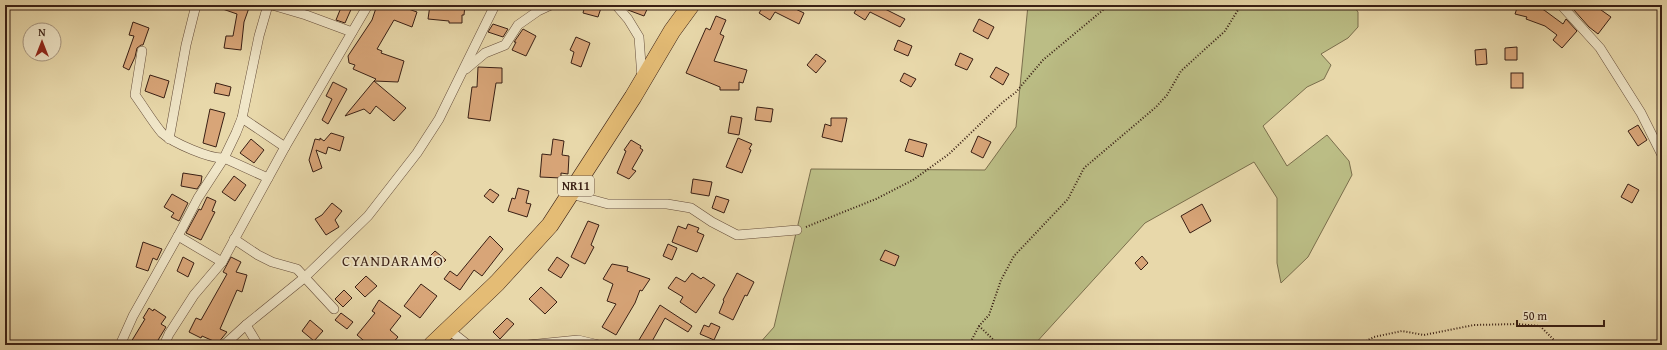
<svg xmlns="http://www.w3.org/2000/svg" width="1667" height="350" viewBox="0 0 1667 350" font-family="'Gentium Book Plus',serif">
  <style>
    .green { fill: #bbbd85; stroke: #7a6e4c }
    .building { fill: #d8a578; stroke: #391f14 }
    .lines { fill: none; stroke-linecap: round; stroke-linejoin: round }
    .street-casing { stroke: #654d3a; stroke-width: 10 }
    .highway-casing { stroke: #391f14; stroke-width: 18 }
    .path { stroke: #391f14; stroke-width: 2; stroke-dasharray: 1 2; stroke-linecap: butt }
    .street { stroke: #f0e6c8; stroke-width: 9 }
    .highway { stroke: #e4bc75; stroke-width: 17 }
    .labels { text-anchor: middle; stroke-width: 3.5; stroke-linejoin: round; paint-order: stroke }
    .shield { fill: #f0e6c8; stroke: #705b4a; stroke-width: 1 }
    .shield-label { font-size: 12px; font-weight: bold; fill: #391f14 }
    .quarter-label { font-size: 15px; letter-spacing: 1px; fill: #391f14; stroke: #f0e6c8 }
  </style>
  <rect width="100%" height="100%" fill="#e8d8aa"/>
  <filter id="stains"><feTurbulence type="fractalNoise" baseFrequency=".005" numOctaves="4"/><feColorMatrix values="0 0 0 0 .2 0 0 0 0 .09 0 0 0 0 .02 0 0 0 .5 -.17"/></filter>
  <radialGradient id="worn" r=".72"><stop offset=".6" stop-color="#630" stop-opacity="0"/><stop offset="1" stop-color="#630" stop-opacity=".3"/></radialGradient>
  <polygon class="green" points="1028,5 1353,5 1358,12 1358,27 1348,38 1321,54 1331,65 1324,79 1307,87 1263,126 1287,166 1327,135 1349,161 1352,175 1308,257 1281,283 1277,263 1277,198 1254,162 1145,223 1034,345 758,345 774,327 811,169 985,170 1016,127"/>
  <g class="building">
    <polygon points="215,5 250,5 244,22 241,50 224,48 226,36 233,36 237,14 214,6"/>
    <polygon points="342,5 353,5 345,23 336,20"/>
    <polygon points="377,5 397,5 417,12 412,27 394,20 377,49 382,51 381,53 404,61 398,82 374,81 376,79 353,69 355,65 349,63 348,56 372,20"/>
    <polygon points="430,5 465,5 464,15 462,15 462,23 449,23 449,21 428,19"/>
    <polygon points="585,5 602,5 598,17 583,13"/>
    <polygon points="624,5 649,5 644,16 628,10"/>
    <polygon points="760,5 787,5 804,13 799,24 775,12 770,20 759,13 763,7"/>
    <polygon points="859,5 877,5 905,19 900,27 870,12 865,20 854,13"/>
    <polygon points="1518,5 1530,7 1531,5 1544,10 1563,24 1566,19 1577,31 1562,48 1553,40 1557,35 1545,26 1526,19 1527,17 1515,14"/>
    <polygon points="1575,5 1594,5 1611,17 1598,34 1589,27 1573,9"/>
    <polygon points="716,16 726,20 720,34 724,36 714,61 747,70 743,83 739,82 739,90 720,90 720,87 686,73 706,28 710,30"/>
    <polygon points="979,19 994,27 988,39 973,31"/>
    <polygon points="133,22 149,28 143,45 141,45 137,48 135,57 129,70 123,67 134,36 129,35"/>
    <polygon points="493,24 508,29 503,37 488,32"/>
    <polygon points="523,29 536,36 526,56 512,50 516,42 514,42"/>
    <polygon points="576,37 590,43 581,67 571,63 574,52 570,50"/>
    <polygon points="898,40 912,46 908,56 894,50"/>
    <polygon points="1517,47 1517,60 1505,60 1505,48"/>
    <polygon points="1486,49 1487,64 1476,65 1475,50"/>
    <polygon points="960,53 973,59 967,70 955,65"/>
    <polygon points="816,54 826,61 816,73 807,65"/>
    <polygon points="478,67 502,68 502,83 496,83 490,121 468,118 472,87 477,87"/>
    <polygon points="996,67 1009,74 1003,85 990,77"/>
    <polygon points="904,73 916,79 911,87 900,81"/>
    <rect x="1511" y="73" width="12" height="15"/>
    <polygon points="150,75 169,81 164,98 145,91"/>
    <polygon points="374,81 406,108 394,121 376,106 370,114 364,109 345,116"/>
    <polygon points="333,82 347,89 328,124 322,120 332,99 326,96"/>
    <polygon points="216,83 231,87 229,96 214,93"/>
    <polygon points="757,107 773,109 771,122 755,120"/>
    <polygon points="210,109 225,113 216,147 203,143"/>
    <polygon points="731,116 742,118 739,135 728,133"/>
    <polygon points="831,118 847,118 842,142 822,137 825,124 831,126"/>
    <polygon points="1638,125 1647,140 1638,146 1628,131"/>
    <polygon points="331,133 344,137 340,151 328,147 326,154 316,150 322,168 313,172 309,160 315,139 320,140 320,138 324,141"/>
    <polygon points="978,136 991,142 983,158 971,152"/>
    <polygon points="738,138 752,144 749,149 751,150 742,173 726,167"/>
    <polygon points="251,139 264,150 254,163 240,153"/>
    <polygon points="553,139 564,141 562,155 569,156 568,174 561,173 561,178 540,177 542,154 551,155"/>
    <polygon points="909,139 927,144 923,157 905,151"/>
    <polygon points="631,140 641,146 640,148 643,150 632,169 636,171 629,179 617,173 626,151 624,150"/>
    <polygon points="183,173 202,176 201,183 197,189 181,186"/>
    <polygon points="234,176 246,185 235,201 222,192"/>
    <polygon points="693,179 712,182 709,196 691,193"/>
    <polygon points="1628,184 1639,190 1632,203 1621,197"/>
    <polygon points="518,188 529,191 526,203 531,204 527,217 508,211 512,198 515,199"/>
    <polygon points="490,189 499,195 493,203 484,196"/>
    <polygon points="172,194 188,203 179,221 171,217 174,213 164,207"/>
    <polygon points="716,196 729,200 724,213 712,208"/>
    <polygon points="207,197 216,201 212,211 215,212 201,240 186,233 199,209 201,210"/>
    <polygon points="332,203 342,211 335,220 339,227 326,235 315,219 322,215"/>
    <polygon points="1202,204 1211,221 1190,233 1181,216"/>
    <polygon points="588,221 599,225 591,245 594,247 585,264 571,257"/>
    <polygon points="688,224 699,228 697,232 704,235 697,252 672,242 678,226 686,229"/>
    <polygon points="490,236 503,249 482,276 474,270 460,290 444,279 450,271 457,276"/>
    <polygon points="143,242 162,249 157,260 153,258 148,271 136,267"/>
    <polygon points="668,244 677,248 672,260 663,256"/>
    <polygon points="885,250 899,256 895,266 880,260"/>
    <polygon points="435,251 446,260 438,268 428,258"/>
    <polygon points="1142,256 1148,263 1141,270 1135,263"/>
    <polygon points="183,257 194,263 188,277 177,271"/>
    <polygon points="231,257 241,262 236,272 247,275 242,292 237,290 220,329 227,332 218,343 202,336 201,338 189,332 196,318 201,320 227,274 223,272"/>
    <polygon points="557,257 569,265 561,278 548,270"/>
    <polygon points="612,264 628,267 627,271 650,279 642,291 640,290 635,303 616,335 602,327 616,304 607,301 613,284 603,279"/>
    <polygon points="692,273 701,279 703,277 715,285 696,313 680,302 683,297 668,288 676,277 685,282"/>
    <polygon points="737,273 754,282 747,296 745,295 733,320 719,313 724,301 723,300"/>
    <polygon points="366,276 377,286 365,297 355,287"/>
    <polygon points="421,284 437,296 420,318 404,306"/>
    <polygon points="541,287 557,302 545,314 529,299"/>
    <polygon points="344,290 352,298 343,307 335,299"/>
    <polygon points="379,300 401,316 390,330 398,337 391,345 369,345 357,335 375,313 372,311"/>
    <polygon points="660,305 692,326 688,332 665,318 650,345 636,345"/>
    <polygon points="149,308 153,311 154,309 166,317 161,324 166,327 155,345 136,345 131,342 145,319 143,318"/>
    <polygon points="341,313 353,322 347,329 335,320"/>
    <polygon points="507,318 514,324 500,339 493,332"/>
    <polygon points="310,320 323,331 314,341 302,331"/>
    <polygon points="711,323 720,327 714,340 700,334 704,325 709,327"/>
  </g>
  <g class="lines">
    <defs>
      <g id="street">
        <polyline points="272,5 306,15 352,32"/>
        <polyline points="616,5 628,19 639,37 642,78"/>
        <polyline points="1561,5 1600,48 1641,113 1662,155"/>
        <path d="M142,51L135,95C143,106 154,124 162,133C173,143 210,159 224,158L268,178"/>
        <polyline points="466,69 485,53 505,45 518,25 538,11 551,5"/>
        <polyline points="242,118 285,147"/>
        <polyline points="169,139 186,45 196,5"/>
        <polyline points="571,194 608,204 667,204 691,208 712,222 737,235 797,230"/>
        <polyline points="178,236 222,262"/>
        <polyline points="234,239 258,255 272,262 297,269 334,309"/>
        <polyline points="246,325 258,345"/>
        <polyline points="449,330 468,345"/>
        <polyline points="120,345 133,316 178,236 198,198 224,158 236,133 242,118 259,36 268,5"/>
        <polyline points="164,345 169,334 194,295 222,262 285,147 368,5"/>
        <polyline points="224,345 246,325 304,278 368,216 417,153 439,119 495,5"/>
        <polyline points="528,345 578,340 599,345"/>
      </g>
      <polyline id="highway" points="432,345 497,283 550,225 633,97 672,31 691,5"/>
    </defs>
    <use href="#street" class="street-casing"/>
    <use href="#highway" class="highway-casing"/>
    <g class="path">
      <polyline points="806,227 876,199 913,180 949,154 1003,102 1016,92 1043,60 1109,5"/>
      <polyline points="979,326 999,345"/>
      <polyline points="969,345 979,326 989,315 1001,280 1014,256 1068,199 1084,168 1156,107 1167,95 1181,71 1225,31 1241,5"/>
      <polyline points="1358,345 1374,337 1402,331 1424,335 1474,325 1518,324 1540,326 1559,345"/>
    </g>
    <use href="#street" class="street"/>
    <use href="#highway" class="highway"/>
  </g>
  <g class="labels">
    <rect class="shield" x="558" y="176" width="36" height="20" rx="3"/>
    <g class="shield-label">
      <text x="576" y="190">NR11</text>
    </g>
    <g class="quarter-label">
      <text x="393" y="266">CYANDARAMO</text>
    </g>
  </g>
  <rect width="1667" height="350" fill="none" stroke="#e8d8aa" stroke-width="20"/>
  <rect x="6" y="6" width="1655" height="338" fill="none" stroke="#391f14" stroke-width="2"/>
  <rect x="10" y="10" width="1647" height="330" fill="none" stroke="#391f14"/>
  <g transform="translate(42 42)"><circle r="19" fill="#f0e6c8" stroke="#a79680"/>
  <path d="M0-3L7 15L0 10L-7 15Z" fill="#8f2418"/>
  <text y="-6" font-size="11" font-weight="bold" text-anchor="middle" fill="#391f14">N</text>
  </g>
  <path d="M1517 320v6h87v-6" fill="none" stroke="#391f14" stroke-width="2"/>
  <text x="1523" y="320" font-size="12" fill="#391f14" stroke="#f0e6c8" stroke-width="3" paint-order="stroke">50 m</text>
  <rect width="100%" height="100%" filter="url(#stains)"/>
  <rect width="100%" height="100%" fill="url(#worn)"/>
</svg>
